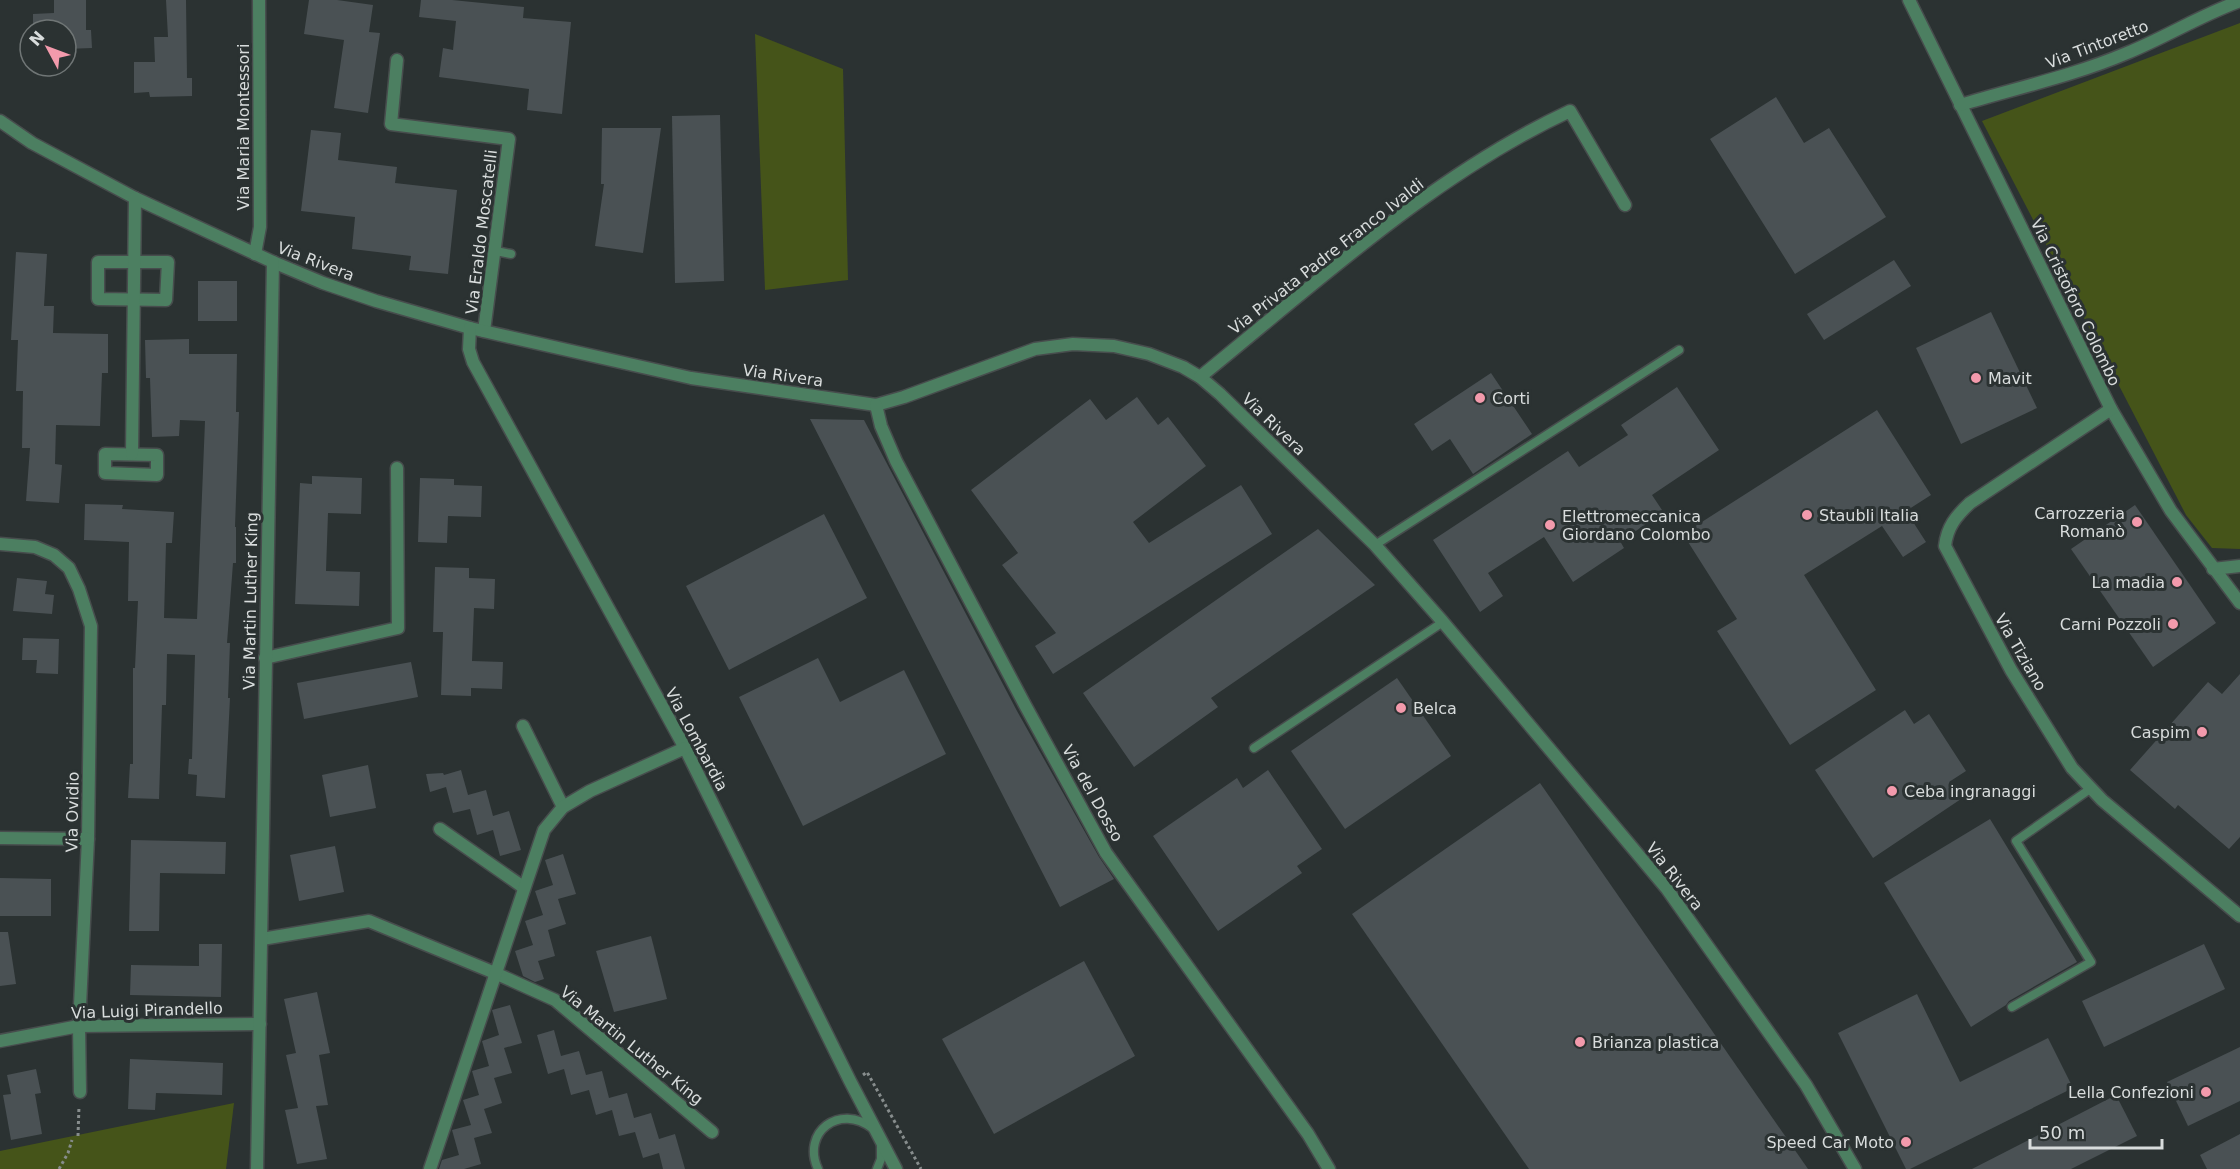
<svg xmlns="http://www.w3.org/2000/svg" width="2240" height="1169" viewBox="0 0 2240 1169" font-family="'DejaVu Sans',sans-serif">
  <style>
    .green { fill: #455419 }
    .building { fill: #4a5154 }
    .lines { fill: none; stroke-linecap: round; stroke-linejoin: round }
    .lane-casing { stroke: #474d4d; stroke-width: 11 }
    .street-casing { stroke: #474d4d; stroke-width: 15 }
    .path { stroke: #878d8d; stroke-width: 3; stroke-dasharray: 3 3; stroke-linecap: butt }
    .lane { stroke: #4c7f61; stroke-width: 8 }
    .street { stroke: #4c7f61; stroke-width: 12 }
    .poi-dot { fill: #f39aac; stroke: #2b3232; stroke-width: 2 }
    .labels { text-anchor: middle; stroke-width: 6; stroke-linejoin: round; paint-order: stroke }
    .street-label { font-size: 16px; fill: #d8dcdc; stroke: #2b3232 }
    .poi-label { font-size: 16px; fill: #d8dcdc; stroke: #2b3232; text-anchor: start }
  </style>
  <rect width="100%" height="100%" fill="#2b3232"/>
  <g class="green">
    <polygon points="2240,23 2240,549 2212,548 2186,515 1982,121"/>
    <polygon points="755,34 843,69 848,280 765,290"/>
    <polygon points="234,1103 226,1169 0,1169 0,1151"/>
  </g>
  <g class="building">
    <polygon points="54,0 86,0 86,30 91,30 92,48 66,49 66,30 33,30 33,14 54,13"/>
    <polygon points="166,0 186,0 187,78 192,78 192,96 150,97 149,92 134,93 134,62 155,62 154,37 168,37"/>
    <polygon points="309,0 337,0 373,5 369,32 380,33 368,113 334,108 344,40 304,34"/>
    <polygon points="421,0 452,0 524,7 523,18 571,22 562,114 527,110 529,89 439,77 443,48 453,50 456,21 419,17"/>
    <polygon points="1776,97 1804,143 1829,128 1886,217 1795,274 1710,139"/>
    <polygon points="720,115 724,281 675,283 672,116"/>
    <polygon points="602,128 661,128 643,253 595,246 604,184 601,184"/>
    <polygon points="311,130 341,133 338,160 397,167 395,183 457,190 448,274 409,270 411,256 352,249 355,217 301,211"/>
    <polygon points="16,252 47,254 44,306 54,306 53,333 108,334 108,373 102,373 100,426 56,425 55,464 62,465 59,503 26,501 30,448 22,448 23,391 16,391 18,340 11,340"/>
    <polygon points="1894,260 1911,286 1824,340 1807,314"/>
    <rect x="198" y="281" width="39" height="40"/>
    <polygon points="1991,312 2037,408 1961,444 1916,348"/>
    <polygon points="189,339 189,354 237,354 236,412 239,412 235,527 236,527 236,563 233,563 227,643 230,643 228,698 230,698 225,798 196,796 197,775 188,774 189,759 192,759 195,655 167,654 166,705 162,705 159,799 128,798 130,764 133,764 133,668 135,668 138,601 128,601 129,542 84,540 85,504 123,505 122,509 174,512 172,543 166,543 164,618 197,619 205,421 180,420 179,436 152,437 150,378 146,378 145,340"/>
    <polygon points="1491,373 1532,434 1473,474 1450,439 1432,451 1414,424"/>
    <polygon points="1677,387 1719,450 1652,495 1664,513 1620,541 1624,548 1573,582 1544,537 1488,573 1503,596 1480,612 1433,540 1568,451 1579,467 1628,435 1621,425"/>
    <polygon points="1137,397 1158,425 1168,417 1206,466 1133,522 1149,543 1241,485 1272,534 1053,674 1035,646 1056,633 1002,565 1018,553 971,490 1090,399 1106,420"/>
    <polygon points="1877,410 1931,495 1906,511 1926,542 1903,557 1882,526 1804,575 1876,690 1790,745 1717,631 1737,619 1683,534"/>
    <polygon points="810,419 864,420 1017,711 1099,857 1114,879 1060,907"/>
    <polygon points="312,476 362,478 361,514 328,513 326,571 360,572 359,606 295,604 300,483 312,484"/>
    <polygon points="420,478 454,479 454,485 482,486 481,517 448,516 447,543 418,542"/>
    <polygon points="2135,505 2216,623 2153,667 2071,549"/>
    <polygon points="824,514 867,598 729,670 686,586"/>
    <polygon points="1318,529 1375,585 1211,698 1218,707 1134,767 1083,693"/>
    <polygon points="435,567 469,568 469,578 495,579 494,609 474,608 472,661 503,662 502,689 471,688 471,696 441,695 443,632 433,632"/>
    <polygon points="17,578 47,581 45,594 54,595 52,614 13,611"/>
    <polygon points="23,638 59,639 58,674 36,673 37,660 22,660"/>
    <polygon points="818,658 840,702 904,670 946,754 803,826 739,697"/>
    <polygon points="411,662 418,697 304,719 297,683"/>
    <polygon points="2240,674 2240,837 2229,849 2178,805 2175,809 2130,770 2208,682 2222,694"/>
    <polygon points="1397,678 1451,756 1345,829 1291,751"/>
    <polygon points="1905,710 1914,724 1929,714 1966,771 1949,782 1961,799 1873,858 1815,770"/>
    <polygon points="368,765 376,808 330,817 322,775"/>
    <polygon points="461,770 468,795 486,790 493,816 509,811 521,850 500,856 493,830 477,835 470,809 453,813 446,787 430,792 426,774 443,773 444,775"/>
    <polygon points="1268,770 1322,849 1297,866 1302,873 1218,931 1153,836 1237,778 1243,788"/>
    <polygon points="1540,783 1808,1169 1529,1169 1352,914"/>
    <polygon points="1990,819 2077,962 2009,1001 2006,1005 1971,1027 1884,883"/>
    <polygon points="131,840 226,842 225,874 160,873 159,931 129,931"/>
    <polygon points="335,846 344,892 299,901 290,855"/>
    <polygon points="563,854 576,894 558,899 566,924 548,930 555,956 538,961 544,979 535,982 523,976 515,951 533,945 525,921 543,915 535,891 553,885 545,860"/>
    <polygon points="0,878 51,879 51,916 0,916"/>
    <polygon points="0,932 8,932 16,984 0,986"/>
    <polygon points="651,936 667,999 614,1012 596,951"/>
    <polygon points="199,944 222,944 221,997 130,995 131,965 199,966"/>
    <polygon points="2204,944 2225,989 2104,1047 2082,1001"/>
    <polygon points="1084,961 1135,1056 994,1134 942,1039"/>
    <polygon points="317,992 330,1053 319,1055 328,1105 316,1106 327,1159 297,1164 285,1110 298,1108 286,1055 296,1053 284,999"/>
    <polygon points="1917,994 1960,1082 2048,1038 2073,1088 1910,1169 1906,1169 1838,1033"/>
    <polygon points="510,1005 522,1043 504,1048 512,1073 494,1078 502,1103 484,1109 492,1133 474,1138 481,1164 464,1169 439,1169 442,1160 459,1155 452,1130 471,1125 463,1100 479,1095 472,1071 489,1066 482,1041 499,1035 492,1010"/>
    <polygon points="554,1030 561,1056 579,1051 586,1075 602,1071 609,1098 627,1093 634,1118 651,1113 659,1139 675,1134 685,1169 663,1169 659,1153 643,1158 635,1132 619,1136 612,1110 596,1115 589,1090 571,1095 564,1069 548,1074 537,1035"/>
    <polygon points="2240,1047 2240,1101 2188,1126 2167,1082"/>
    <polygon points="130,1059 223,1063 222,1095 156,1093 155,1110 128,1109"/>
    <polygon points="36,1069 41,1093 35,1094 42,1134 11,1140 3,1095 11,1094 7,1075"/>
    <polygon points="2116,1095 2137,1136 2071,1169 1972,1169"/>
    <polygon points="2240,1134 2240,1169 2207,1169 2200,1155"/>
  </g>
  <g class="lines">
    <defs>
      <g id="lane">
        <polyline points="496,251 511,254"/>
        <polyline points="1375,545 1679,350"/>
        <polyline points="1254,748 1443,622"/>
        <polyline points="2012,1007 2091,962 2016,841 2090,789"/>
        <path d="M818,1169C801,1132 840,1103 872,1128"/>
        <polyline points="877,1169 881,1159 881,1144"/>
      </g>
      <g id="street">
        <polyline points="1909,0 2111,409 2171,511 2240,603"/>
        <polyline points="397,60 391,124 509,139 484,331"/>
        <path d="M1960,105C2016,88 2073,76 2127,53C2166,37 2201,15 2240,1"/>
        <polyline points="0,121 32,143 135,198 273,262 323,283 376,301 470,328 691,378 876,405 904,397 1035,349 1073,344 1114,346 1149,354 1183,367 1200,377 1220,394 1375,545 1443,622 1667,889 1806,1085 1855,1169"/>
        <polyline points="255,254 260,227 259,0"/>
        <polygon points="98,262 168,262 166,300 98,299"/>
        <polyline points="470,328 469,349 473,362 685,748 850,1081 896,1169"/>
        <path d="M1200,377C1315,284 1434,174 1570,111L1625,205"/>
        <polyline points="876,405 881,426 896,461 1025,705 1106,853 1308,1134 1329,1169"/>
        <path d="M2111,409L1970,503C1956,516 1947,527 1945,546L2011,670L2072,768L2102,800L2240,916"/>
        <polygon points="105,454 157,455 157,475 105,473"/>
        <polyline points="132,454 135,198"/>
        <polyline points="0,544 35,547 54,555 69,568 79,589 91,626 88,839 79,1026 80,1092"/>
        <polyline points="2213,569 2240,566"/>
        <polyline points="265,658 398,628 397,468"/>
        <polyline points="523,726 563,807"/>
        <polyline points="440,829 523,887"/>
        <polyline points="0,838 88,839"/>
        <polyline points="262,939 369,921 495,973 555,1000 712,1132"/>
        <polyline points="0,1041 79,1026 260,1024"/>
        <polyline points="257,1169 273,262"/>
        <polyline points="430,1169 544,830 563,807 590,791 685,748"/>
      </g>
    </defs>
    <use href="#lane" class="lane-casing"/>
    <use href="#street" class="street-casing"/>
    <g class="path">
      <polyline points="863,1075 867,1072 921,1169"/>
      <polyline points="78,1136 79,1106"/>
      <polyline points="59,1169 68,1153 72,1140"/>
    </g>
    <use href="#lane" class="lane"/>
    <use href="#street" class="street"/>
  </g>
  <g class="poi-dot">
    <circle cx="1976" cy="378" r="6"/>
    <circle cx="1480" cy="398" r="6"/>
    <circle cx="1807" cy="515" r="6"/>
    <circle cx="2137" cy="522" r="6"/>
    <circle cx="1550" cy="525" r="6"/>
    <circle cx="2177" cy="582" r="6"/>
    <circle cx="2173" cy="624" r="6"/>
    <circle cx="1401" cy="708" r="6"/>
    <circle cx="2202" cy="732" r="6"/>
    <circle cx="1892" cy="791" r="6"/>
    <circle cx="1580" cy="1042" r="6"/>
    <circle cx="2206" cy="1092" r="6"/>
    <circle cx="1906" cy="1142" r="6"/>
  </g>
  <g class="labels">
    <g class="street-label">
      <text transform="translate(2097 44) rotate(-21)" y="6">Via Tintoretto</text>
      <text transform="translate(243 127) rotate(-90)" y="6">Via Maria Montessori</text>
      <text transform="translate(481 232) rotate(-83)" y="6">Via Eraldo Moscatelli</text>
      <text transform="translate(1326 256) rotate(-38)" y="6">Via Privata Padre Franco Ivaldi</text>
      <text transform="translate(316 261) rotate(21)" y="6">Via Rivera</text>
      <text transform="translate(2076 302) rotate(64)" y="6">Via Cristoforo Colombo</text>
      <text transform="translate(783 375) rotate(8)" y="6">Via Rivera</text>
      <text transform="translate(1274 424) rotate(44)" y="6">Via Rivera</text>
      <text transform="translate(250 601) rotate(-89)" y="6">Via Martin Luther King</text>
      <text transform="translate(2021 652) rotate(60)" y="6">Via Tiziano</text>
      <text transform="translate(697 739) rotate(62)" y="6">Via Lombardia</text>
      <text transform="translate(1093 793) rotate(61)" y="6">Via del Dosso</text>
      <text transform="translate(72 812) rotate(-89)" y="6">Via Ovidio</text>
      <text transform="translate(1675 876) rotate(52)" y="6">Via Rivera</text>
      <text transform="translate(147 1010) rotate(-2)" y="6">Via Luigi Pirandello</text>
      <text transform="translate(632 1045) rotate(39)" y="6">Via Martin Luther King</text>
    </g>
    <g class="poi-label">
      <text x="1988" y="384">Mavit</text>
      <text x="1492" y="404">Corti</text>
      <text x="2125" y="519" text-anchor="end">Carrozzeria<tspan x="2125" dy="18">Romanò</tspan></text>
      <text x="1819" y="521">Staubli Italia</text>
      <text x="1562" y="522">Elettromeccanica<tspan x="1562" dy="18">Giordano Colombo</tspan></text>
      <text x="2165" y="588" text-anchor="end">La madia</text>
      <text x="2161" y="630" text-anchor="end">Carni Pozzoli</text>
      <text x="1413" y="714">Belca</text>
      <text x="2190" y="738" text-anchor="end">Caspim</text>
      <text x="1904" y="797">Ceba ingranaggi</text>
      <text x="1592" y="1048">Brianza plastica</text>
      <text x="2194" y="1098" text-anchor="end">Lella Confezioni</text>
      <text x="1894" y="1148" text-anchor="end">Speed Car Moto</text>
    </g>
  </g>
  <g transform="translate(48 48) rotate(311)"><circle r="28" fill="#2b3232" stroke="#707676" stroke-width="1.5"/>
  <path d="M0-4.5L10 22L0 15L-10 22Z" fill="#f39aac"/>
  <text y="-9" font-size="16" font-weight="bold" text-anchor="middle" fill="#d8dcdc">N</text>
  </g>
  <path d="M2030 1139v9h132v-9" fill="none" stroke="#d8dcdc" stroke-width="3"/>
  <text x="2039" y="1139" font-size="18" fill="#d8dcdc" stroke="#2b3232" stroke-width="4.5" paint-order="stroke">50 m</text>
</svg>
